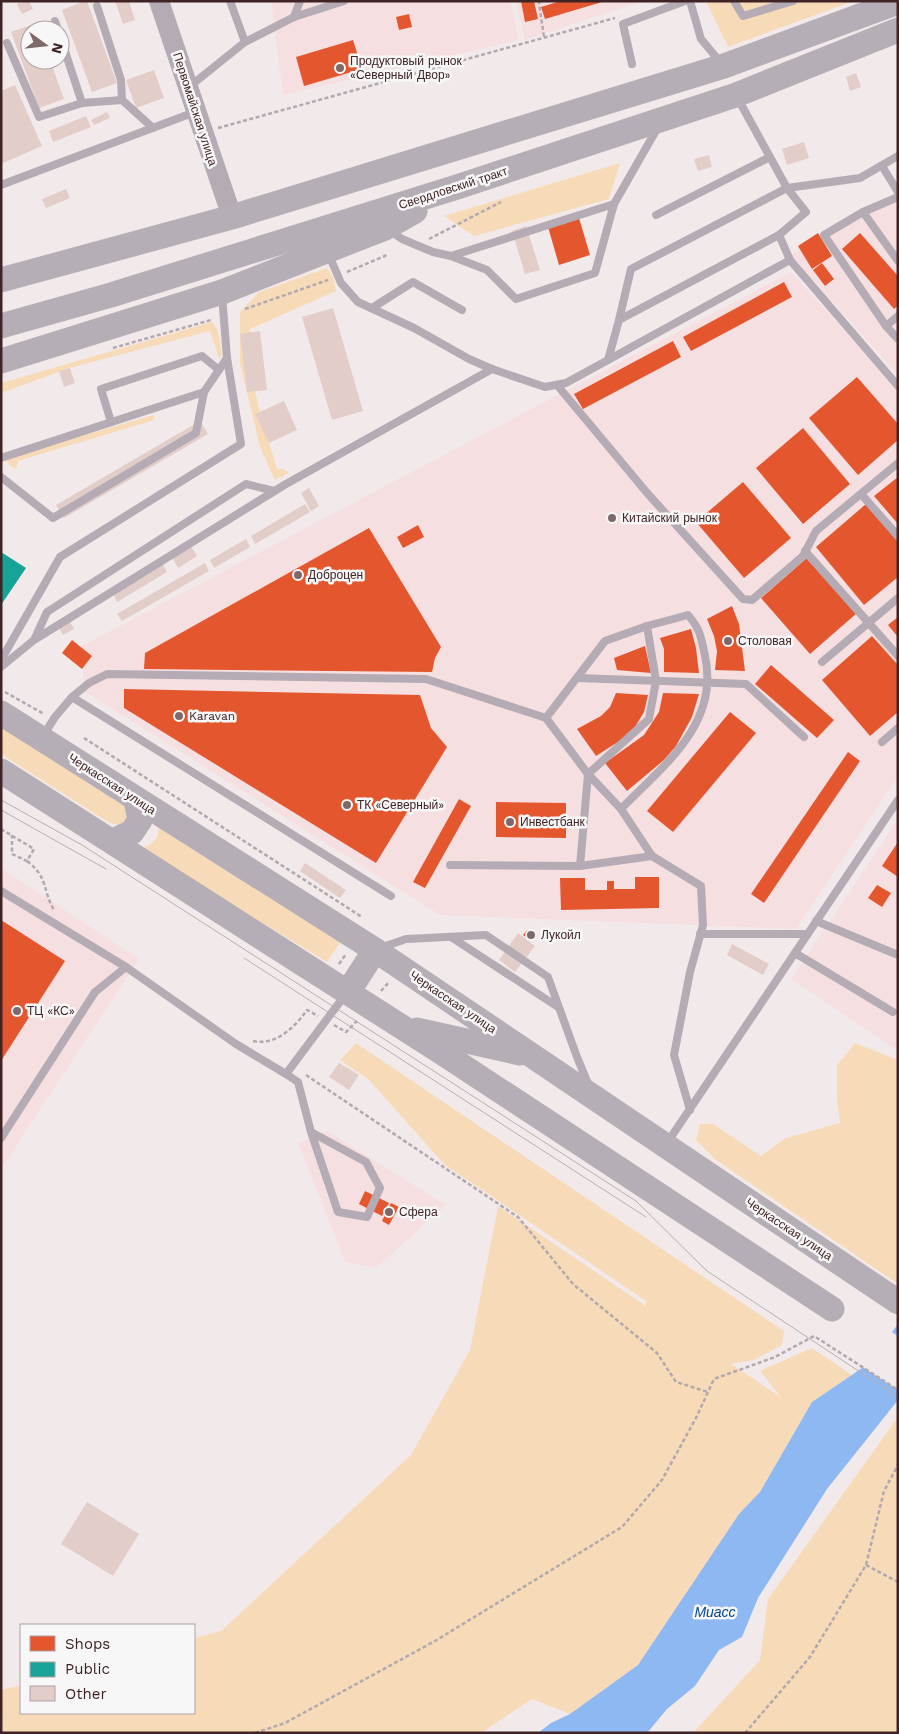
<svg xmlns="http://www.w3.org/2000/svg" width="899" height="1734" viewBox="0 0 899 1734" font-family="'Work Sans',sans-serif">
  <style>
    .built { fill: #f6dfe0 }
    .green { fill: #f7dbb8 }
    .water { fill: #8eb8f2 }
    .pier { fill: #f2eaea }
    .shops { fill: #e4572e }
    .public { fill: #17a398 }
    .building { fill: #e2cdc8 }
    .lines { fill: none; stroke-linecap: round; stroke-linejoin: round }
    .path { stroke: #b1a9ae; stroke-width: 2.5; stroke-dasharray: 4 2.5; stroke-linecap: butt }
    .service { stroke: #b4abb4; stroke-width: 8 }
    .tertiary { stroke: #b4abb4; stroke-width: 20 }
    .primary { stroke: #b6aeb6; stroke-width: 25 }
    .tram { stroke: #b6aeb2; stroke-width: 1 }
    .poi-dot { fill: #7e696a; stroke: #f7f7f7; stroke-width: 2 }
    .labels { text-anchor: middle; stroke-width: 5; stroke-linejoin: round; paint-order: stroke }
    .poi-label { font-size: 12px; fill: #402325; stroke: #f7f7f7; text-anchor: start }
    .street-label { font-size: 12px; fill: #402325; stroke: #f7f7f7 }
    .water-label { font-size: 14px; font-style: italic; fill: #02468f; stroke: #f7f7f7 }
  </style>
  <rect width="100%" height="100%" fill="#f2eaea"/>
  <g class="built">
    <polygon points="271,1 510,1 519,40 283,95"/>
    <polygon points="516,1 643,1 525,40"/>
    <polygon points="898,197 898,375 791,255"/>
    <polygon points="791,272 898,389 898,776 796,929 440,915 84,691 82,646"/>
    <polygon points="898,820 898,1045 895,1049 791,979"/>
    <polygon points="1,868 139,959 1,1169"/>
    <polygon points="327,1131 446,1205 376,1268 345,1262 298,1143"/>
  </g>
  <g class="green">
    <polygon points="706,1 854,1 728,47"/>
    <polygon points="620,163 609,199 474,236 444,216"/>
    <polygon points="327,268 333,277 336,291 250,329 248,359 259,409 277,469 283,469 289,473 275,480 260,447 240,363 240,312 259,292"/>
    <path d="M212,322C221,331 220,344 222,356L219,358L210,331L70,368L1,393V383Z"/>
    <polygon points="153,415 155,418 151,421 18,461 17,467 14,469 5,460 7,458"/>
    <polygon points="1,723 130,809 125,822 118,825 108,822 1,754"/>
    <path d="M159,824L341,941L327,962L141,849C154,843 159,839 159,824Z"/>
    <polygon points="356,1043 784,1331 782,1345 754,1360 731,1364 781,1397 760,1371 812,1348 852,1375 812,1402 760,1492 739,1514 638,1665 570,1714 532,1699 481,1733 3,1733 1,1690 21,1685 21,1713 194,1713 194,1638 221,1631 411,1455 470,1350 498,1206 646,1306 646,1301 444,1164 369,1080 340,1060"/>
    <polygon points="855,1043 898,1060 898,1284 716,1160 696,1140 700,1124 713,1124 761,1156 786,1138 840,1123 837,1099 837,1065"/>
    <polygon points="898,1417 898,1727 894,1733 693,1733 760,1660 768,1599"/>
  </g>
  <polygon class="water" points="898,1324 898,1400 827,1489 758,1598 742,1637 719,1650 695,1686 667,1709 647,1733 538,1733 551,1723 570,1714 638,1665 739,1514 760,1492 812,1402 868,1364"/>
  <polygon class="pier" points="890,1331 898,1336 898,1390 861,1366 866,1362"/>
  <g class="shops">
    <polygon points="521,1 534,1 538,19 525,22"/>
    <polygon points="561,1 602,1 602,2 545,19 541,7"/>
    <polygon points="409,14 412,27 399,30 396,17"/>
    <polygon points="353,40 362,69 304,86 296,57"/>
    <polygon points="579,218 590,255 559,265 548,227"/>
    <polygon points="818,233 832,256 812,269 798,246"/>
    <polygon points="860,233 898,276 898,306 894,309 842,249"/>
    <polygon points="822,263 834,279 825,286 813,270"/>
    <polygon points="784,282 792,297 691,351 683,337"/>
    <polygon points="673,341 681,357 583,409 574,394"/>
    <polygon points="857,377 898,424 898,440 858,475 809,418"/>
    <polygon points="803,428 850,484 803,524 756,468"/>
    <polygon points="898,477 898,524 874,496"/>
    <polygon points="743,482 791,538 744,578 696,522"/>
    <polygon points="866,504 898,542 898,577 864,605 816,547"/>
    <polygon points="418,525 424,537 403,548 397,537"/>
    <polygon points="369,528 441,647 435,658 432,672 144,669 145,653"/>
    <polygon points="808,557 857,613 810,654 761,598"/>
    <polygon points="732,606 739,624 745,671 715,670 717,651 714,636 707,619"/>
    <polygon points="898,617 898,637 888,625"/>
    <polygon points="691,629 696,648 699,673 664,672 664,649 660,638"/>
    <polygon points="872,636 898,665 898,712 870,736 822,680"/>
    <polygon points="72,640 92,656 82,669 62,653"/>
    <polygon points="645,646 651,673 617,670 614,658"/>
    <polygon points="771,665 834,720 817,738 755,684"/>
    <polygon points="124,689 420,695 431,728 447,747 376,863 124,708"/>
    <polygon points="616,693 648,695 644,712 635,727 621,740 596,756 577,729 601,716 610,707"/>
    <polygon points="663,693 699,694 692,717 676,746 664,760 627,791 605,763 644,735 659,712"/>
    <polygon points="730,712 756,733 673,832 647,811"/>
    <polygon points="848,752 860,761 764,903 751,894"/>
    <polygon points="459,799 471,806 425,888 413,882"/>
    <polygon points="496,802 566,803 566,838 496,837"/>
    <polygon points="898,842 898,877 882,866"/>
    <polygon points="635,877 659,877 659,908 561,910 560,878 585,878 585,890 607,890 607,881 614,881 614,889 635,889"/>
    <polygon points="877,885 891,893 882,907 868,898"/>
    <polygon points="1,920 65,961 1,1061"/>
    <polygon points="527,930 535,935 531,941 523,935"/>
    <polygon points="365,1191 389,1203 382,1216 359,1204"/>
    <polygon points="391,1203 399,1207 389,1225 382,1221"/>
  </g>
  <polygon class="public" points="1,552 26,568 1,605"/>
  <g class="building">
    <polygon points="23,1 29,1 33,9 22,14 17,4"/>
    <polygon points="85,1 87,1 117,83 92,92 62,10"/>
    <polygon points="115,1 129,1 135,20 123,24"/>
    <polygon points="37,23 39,30 30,30 30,60 50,60 64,99 39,108 11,32"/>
    <polygon points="154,70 164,98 136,108 126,80"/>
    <polygon points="856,73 861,87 850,91 846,77"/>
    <polygon points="15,85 42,146 1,164 1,91"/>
    <polygon points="107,112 110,118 94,125 91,120"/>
    <polygon points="86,116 91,127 53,142 49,131"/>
    <polygon points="804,142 809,158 787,165 782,149"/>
    <polygon points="709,155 712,167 698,171 694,159"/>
    <polygon points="66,189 70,198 46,208 42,199"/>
    <polygon points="526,226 540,270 525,274 512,231"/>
    <polygon points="333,308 363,411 332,420 302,317"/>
    <polygon points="260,331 267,390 247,392 240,334"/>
    <polygon points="70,368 75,383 64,387 59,371"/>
    <polygon points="284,401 297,430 269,443 255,414"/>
    <polygon points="200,421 208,434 64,518 56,505"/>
    <polygon points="309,488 319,506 311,511 301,493"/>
    <polygon points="305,504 310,512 255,544 251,536"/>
    <polygon points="246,539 250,547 214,568 210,560"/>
    <polygon points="191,546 197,556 178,568 172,557"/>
    <polygon points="161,561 167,572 117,602 113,593"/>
    <polygon points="205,563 209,571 122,621 117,614"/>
    <polygon points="69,620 74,629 63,635 58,626"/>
    <polygon points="305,863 346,890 340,898 300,871"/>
    <polygon points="518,933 535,946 515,972 499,960"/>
    <polygon points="732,944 769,964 763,975 727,955"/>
    <polygon points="339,1063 359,1075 349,1090 329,1077"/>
    <polygon points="87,1502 139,1534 113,1576 61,1544"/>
  </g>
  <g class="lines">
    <g class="path">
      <polyline points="541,1 539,3 544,37"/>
      <polyline points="218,128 615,18"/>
      <polyline points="429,239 501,202"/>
      <polyline points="347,272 387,255"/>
      <polyline points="245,309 328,280"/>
      <polyline points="113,348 211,320"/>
      <polyline points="5,692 44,714"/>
      <polyline points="84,738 362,917"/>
      <polyline points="1,829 34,849 27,861 12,854 12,835"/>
      <path d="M27,861C49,878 42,890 54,910"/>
      <polyline points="339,964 346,954"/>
      <polyline points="381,991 389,982"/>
      <polyline points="334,1025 346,1032 357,1021"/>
      <path d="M253,1041C276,1046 295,1027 307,1010L318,1016"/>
      <polyline points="306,1075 518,1217 573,1284 657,1353 676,1382 708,1392"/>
      <polyline points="866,1565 898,1582"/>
      <polyline points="255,1733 285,1723 435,1641 622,1527 662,1480 696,1418 714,1379 775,1357 814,1336 898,1390"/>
      <polyline points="745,1733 810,1657 866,1565 884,1491 898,1465"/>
    </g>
    <g class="service">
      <polyline points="230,1 245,42"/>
      <polyline points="690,1 701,39 721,63"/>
      <polyline points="734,1 743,16 793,1"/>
      <polyline points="97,6 121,80 122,100"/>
      <polyline points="294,17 300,1"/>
      <polyline points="55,21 58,30"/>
      <polyline points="60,36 82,103"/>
      <polyline points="7,43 39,117 82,103 122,100 153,128"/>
      <polyline points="632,64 623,24 685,1"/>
      <polyline points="189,87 245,42 294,17 344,1"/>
      <polyline points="737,97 787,188 860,178 898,156"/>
      <polyline points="882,166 898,192"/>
      <polyline points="1,185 195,112"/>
      <polygon points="787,188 806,212 779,235 619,320 631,269"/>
      <polyline points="863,212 898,261"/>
      <polyline points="656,215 770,157"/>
      <polyline points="389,230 402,239 433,252 451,256 487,270 516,299 595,273 614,204 658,127"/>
      <polyline points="328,253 341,283 358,302 414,328 469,359 492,369 545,387 566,383 608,360 619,320"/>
      <polyline points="451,256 614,204"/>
      <polyline points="790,260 898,386"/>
      <polyline points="372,308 413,282 462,310"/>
      <polyline points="898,316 886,326 898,339"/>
      <polyline points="886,326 824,235 863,212 898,197"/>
      <polyline points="608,360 790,260 779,235"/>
      <polyline points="557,385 648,494 743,599 752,600 803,556 816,531 898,463"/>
      <polyline points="111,422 101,389 202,356 219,370"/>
      <polyline points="1,458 204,392"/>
      <polyline points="1,477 53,518 196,433 204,392 227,358 222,295"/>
      <polyline points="861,494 898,536"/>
      <polyline points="805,551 898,656"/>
      <polyline points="35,638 47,612 246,484 274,491"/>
      <polyline points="1,660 60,557 241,444 227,358"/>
      <polyline points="822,662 898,598"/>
      <polyline points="1,667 34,640 286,484 492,369"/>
      <polyline points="577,678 746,684 804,737"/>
      <polyline points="72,697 89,683 107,674 426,679 546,718 588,774 621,809 652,856"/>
      <path d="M546,718L605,641L647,626L688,615C701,630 701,638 705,656C720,724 663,766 621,809"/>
      <polyline points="43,736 55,717 72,697 391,896"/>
      <polyline points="882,742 898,728"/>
      <polyline points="450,865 580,866 652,856 701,886 703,925 690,972 674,1055 690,1110"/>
      <polyline points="580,866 588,774 649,719 656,681 647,626"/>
      <polyline points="1,891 126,967 236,1044 286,1074 345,995"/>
      <polyline points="816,921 898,955"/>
      <polyline points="700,934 807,934"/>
      <polyline points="451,937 558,1007"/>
      <polyline points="380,948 406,939 486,935 548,977 577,1057 589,1086"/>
      <polyline points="795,953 893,1012"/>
      <polyline points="286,1074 298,1082 311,1132 338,1212 367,1217 380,1188 366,1162 311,1132"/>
      <polyline points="1,1138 95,992 126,967"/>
      <polyline points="667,1143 898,800"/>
    </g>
    <polyline class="tertiary" points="159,1 232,217"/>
    <g class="primary">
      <polyline points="1,280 232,217 724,66 898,2"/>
      <polyline points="1,326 111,295 457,187 736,95 898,30"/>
      <polyline points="1,361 222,292 385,228 415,211"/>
      <polyline points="1,713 375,950 898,1302"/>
      <polyline points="1,771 441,1052 832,1309"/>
      <polyline points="113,841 132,832 140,820 136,800"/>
      <polyline points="348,992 375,950"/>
      <polyline points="417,1030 520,1053"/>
    </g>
    <g class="tram">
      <polyline points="1,800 82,845 636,1201 707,1271 898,1397"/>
      <polyline points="1,810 106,869"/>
      <polyline points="244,958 646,1217"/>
    </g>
  </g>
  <g class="poi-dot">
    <circle cx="340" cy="68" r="5"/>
    <circle cx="612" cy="518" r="5"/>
    <circle cx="298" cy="575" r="5"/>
    <circle cx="728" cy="641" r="5"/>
    <circle cx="179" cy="716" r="5"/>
    <circle cx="347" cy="805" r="5"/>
    <circle cx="510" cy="822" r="5"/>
    <circle cx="531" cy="935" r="5"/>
    <circle cx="17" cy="1011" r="5"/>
    <circle cx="389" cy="1212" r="5"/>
  </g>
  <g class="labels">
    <g class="poi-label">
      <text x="350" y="65">Продуктовый рынок<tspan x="350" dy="14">«Северный Двор»</tspan></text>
      <text x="622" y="522">Китайский рынок</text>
      <text x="308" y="579">Доброцен</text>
      <text x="738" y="645">Столовая</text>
      <text x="189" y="720">Karavan</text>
      <text x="357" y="809">ТК «Северный»</text>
      <text x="520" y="826">Инвестбанк</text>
      <text x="541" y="939">Лукойл</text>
      <text x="27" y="1015">ТЦ «КС»</text>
      <text x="399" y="1216">Сфера</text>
    </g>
    <g class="street-label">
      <text transform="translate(195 109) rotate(72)" y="4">Первомайская улица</text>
      <text transform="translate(453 188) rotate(-18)" y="4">Свердловский тракт</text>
      <text transform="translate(112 784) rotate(33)" y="4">Черкасская улица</text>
      <text transform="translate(453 1002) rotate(34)" y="4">Черкасская улица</text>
      <text transform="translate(789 1229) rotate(34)" y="4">Черкасская улица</text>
    </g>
    <g class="water-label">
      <text x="715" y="1617">Миасс</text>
    </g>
  </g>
  <rect width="899" height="1734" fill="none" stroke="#402325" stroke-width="5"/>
  <rect x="20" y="1624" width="175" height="90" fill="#f7f7f7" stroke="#aea2a3"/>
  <rect x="30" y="1636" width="25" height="15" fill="#e4572e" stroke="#aea2a3"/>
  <text x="65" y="1649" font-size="15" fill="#402325">Shops</text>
  <rect x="30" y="1662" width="25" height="15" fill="#17a398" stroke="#aea2a3"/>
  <text x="65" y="1674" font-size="15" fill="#402325">Public</text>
  <rect x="30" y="1686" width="25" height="15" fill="#e2cdc8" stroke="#aea2a3"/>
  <text x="65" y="1699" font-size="15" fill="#402325">Other</text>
  <g transform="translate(45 45) rotate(105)"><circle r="24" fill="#f7f7f7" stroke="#aea2a3"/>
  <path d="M0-4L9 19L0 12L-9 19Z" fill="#7e696a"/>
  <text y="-8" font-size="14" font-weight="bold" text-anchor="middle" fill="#402325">N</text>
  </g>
</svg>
